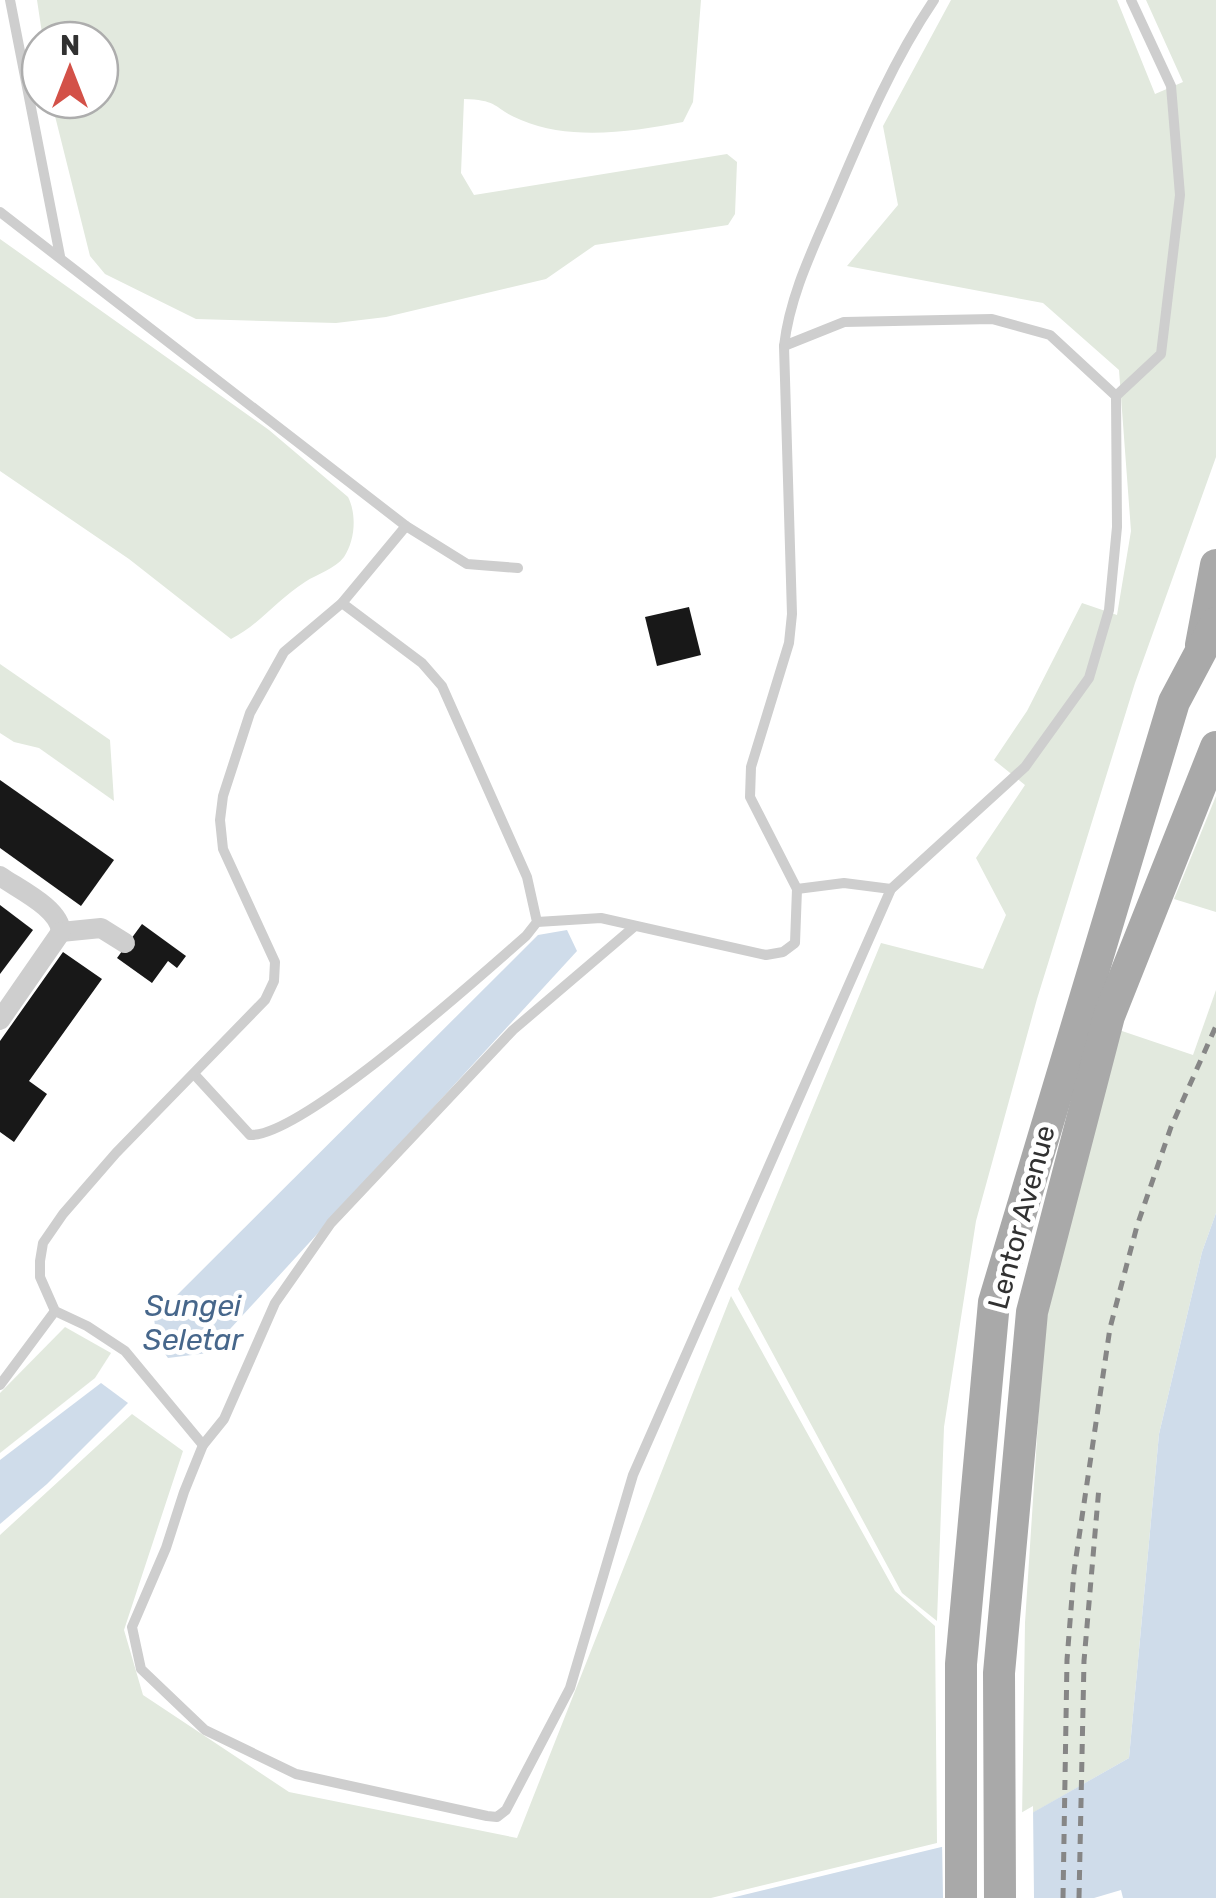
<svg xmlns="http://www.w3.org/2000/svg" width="1216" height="1898" viewBox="0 0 1216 1898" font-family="Rubik,sans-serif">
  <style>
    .green { fill: #e2e9de }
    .water { fill: #cfdcea }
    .pier { fill: #fff }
    .building { fill: #181818 }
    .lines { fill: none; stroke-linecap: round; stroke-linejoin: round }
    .lane { stroke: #cecece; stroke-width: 10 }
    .street { stroke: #cecece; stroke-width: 20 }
    .primary { stroke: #a9a9a9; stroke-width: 32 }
    .rail { stroke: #868686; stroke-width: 5; stroke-dasharray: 10 8; stroke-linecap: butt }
    .labels { text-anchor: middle; stroke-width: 10; stroke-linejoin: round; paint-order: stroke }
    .street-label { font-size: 28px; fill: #313131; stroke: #fff }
    .water-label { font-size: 30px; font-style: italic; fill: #47678b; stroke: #fff }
  </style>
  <rect width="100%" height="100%" fill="#fff"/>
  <g class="green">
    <path d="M37,0H701L693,102L683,122C631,132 571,141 521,120C493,109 501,100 464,99L461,173L474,195L727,154L737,162L735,214L728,225L595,245L546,279L386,317L336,323L196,319L105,274L90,256L51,100H100V40H43Z"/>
    <polygon points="951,0 1117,0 1155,94 1183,82 1146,0 1216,0 1216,457 1135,683 1037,999 976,1221 944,1427 937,1621 902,1593 738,1289 881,943 983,969 1006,915 976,858 1025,785 994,760 1027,711 1082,603 1117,615 1131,531 1119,370 1043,303 847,266 898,205 883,126"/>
    <path d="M0,239L269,430L348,497C357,515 355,540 344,557C335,569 317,574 305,582C278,599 259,625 231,639L129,559L0,471Z"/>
    <polygon points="0,664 110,740 114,801 39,748 14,742 0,733"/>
    <polygon points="1216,796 1216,912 1174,899"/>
    <polygon points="1216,990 1216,1213 1202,1252 1159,1434 1129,1758 1022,1819 1025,1623 1045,1315 1119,1030 1193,1055"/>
    <polygon points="731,1296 895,1591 935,1626 937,1843 711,1898 0,1898 0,1535 132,1414 183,1451 124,1630 143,1695 289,1792 517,1838"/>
    <polygon points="65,1327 111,1353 95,1378 0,1453 0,1393"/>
  </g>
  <g class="water">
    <polygon points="567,930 577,951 208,1353 168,1358 157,1343 154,1318 538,935"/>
    <polygon points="1216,1213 1216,1898 1123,1898 1121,1890 1094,1898 731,1898 995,1834 1129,1758 1159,1434 1202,1252"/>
    <polygon points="101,1383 128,1403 47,1484 0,1524 0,1460"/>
  </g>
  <polygon class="pier" points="1033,1806 1034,1898 943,1898 942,1841 993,1829"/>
  <g class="building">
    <polygon points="689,607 701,655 657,666 645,617"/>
    <polygon points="0,780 114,860 81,906 0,848"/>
    <polygon points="0,905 33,930 0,974"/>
    <polygon points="142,924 186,956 177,968 168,961 152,983 117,958"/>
    <polygon points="63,952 102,979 29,1081 47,1094 14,1142 0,1132 0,1041"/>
  </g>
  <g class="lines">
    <g class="lane">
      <polyline points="10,0 60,256"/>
      <polyline points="0,212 406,526 467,564 518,568"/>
      <polyline points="1116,396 1161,354 1180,195 1171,86 1131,0"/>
      <polyline points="797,889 844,883 891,889"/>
      <path d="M537,922L601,918L766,955L783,952L795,943L797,889L750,797L751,767L789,643L792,614L784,346C790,294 814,247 834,200C863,132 892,62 934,0"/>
      <polyline points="635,926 513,1030 331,1223 275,1303 224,1419 203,1445 184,1492 166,1548 132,1627 141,1669 205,1730 296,1774 487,1816 497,1817 506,1810 570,1688 633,1475 891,889 1025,767 1089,678 1109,610 1117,527 1116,396 1050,335 992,319 844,322 784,346"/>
      <path d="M194,1074L250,1135C302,1137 480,976 526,936L537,922L527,877L442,686L422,663L342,603"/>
      <polyline points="0,1385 55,1311"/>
      <polyline points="203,1445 125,1351 87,1326 55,1311 40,1277 40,1261 43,1243 63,1214 116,1153 265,1000 274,981 275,962 223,849 220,820 223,796 250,713 284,652 342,603 406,526"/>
    </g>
    <g class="street">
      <path d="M0,876C18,889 60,908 61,932"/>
      <polyline points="61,932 101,928 125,943"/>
      <polyline points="0,1020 61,932"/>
    </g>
    <g class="primary">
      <polyline points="1201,645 1216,565"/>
      <polyline points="961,1898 961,1664 994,1302 1174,702 1216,623"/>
      <polyline points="1000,1898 999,1673 1032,1312 1109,1016 1216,747"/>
    </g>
    <g class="rail">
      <polyline points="1063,1898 1067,1660 1074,1571 1110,1328 1137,1226 1171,1127 1216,1026"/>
      <polyline points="1079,1898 1084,1661 1099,1487"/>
    </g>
  </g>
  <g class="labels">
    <g class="street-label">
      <text transform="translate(1021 1217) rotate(-75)" y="10">Lentor Avenue</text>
    </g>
    <g class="water-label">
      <text x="193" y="1316">Sungei<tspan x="193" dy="34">Seletar</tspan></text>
    </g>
  </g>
  <g transform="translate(70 70)"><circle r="48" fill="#ffffff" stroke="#adadad" stroke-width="2.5"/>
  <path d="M0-8L18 38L0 25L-18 38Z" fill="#d35148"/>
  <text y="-15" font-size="28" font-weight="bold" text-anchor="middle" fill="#313131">N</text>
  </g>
</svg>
